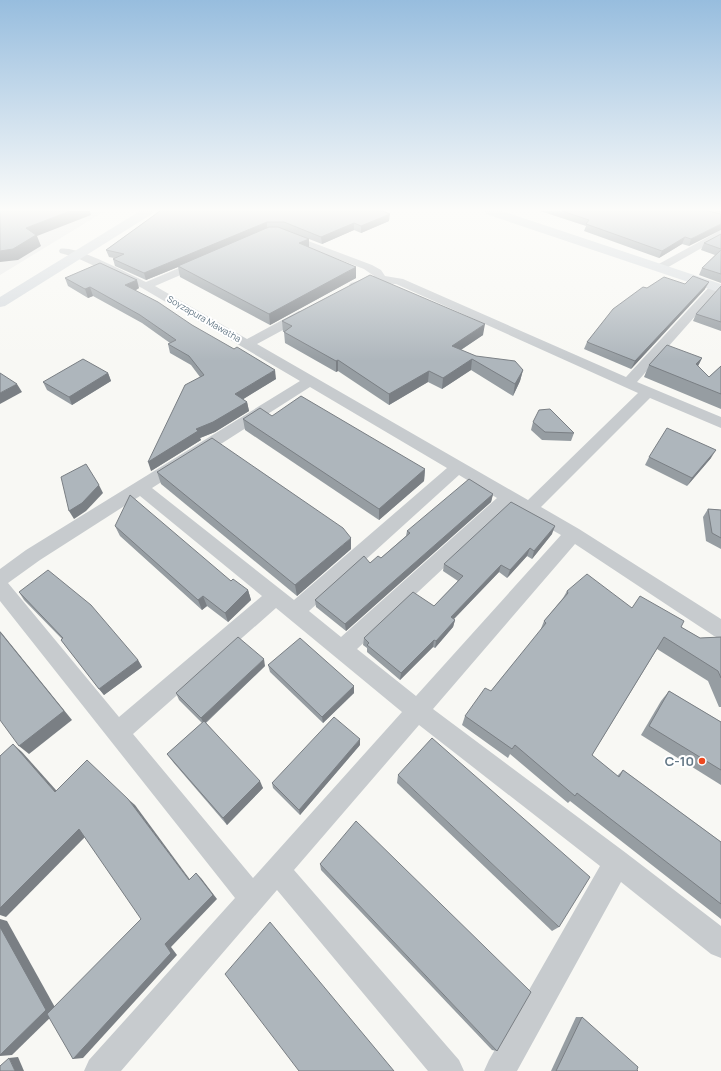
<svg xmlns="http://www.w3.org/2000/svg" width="721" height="1071" viewBox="0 0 721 1071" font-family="Manrope,sans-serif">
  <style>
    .built { fill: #e8e9e8 }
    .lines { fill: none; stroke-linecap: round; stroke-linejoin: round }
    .street { fill: #c7cbce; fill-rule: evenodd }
    .secondary { fill: #d6dbdf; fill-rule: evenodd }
    .highway { fill: #d6dbdf; fill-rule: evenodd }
    .wall { fill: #969da2 }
    .shaded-wall { fill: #7a7f84 }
    .building { fill: #aeb6bc; stroke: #7a7f84 }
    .poi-dot { fill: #ed481f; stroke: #fff; stroke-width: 1.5 }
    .labels { text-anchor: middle; stroke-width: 4; stroke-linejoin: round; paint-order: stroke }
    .far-street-label { font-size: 9px; fill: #657987; stroke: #fff }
    .near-poi-label { font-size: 13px; font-weight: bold; fill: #657987; stroke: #fff; text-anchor: end }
  </style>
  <rect width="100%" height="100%" fill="#f8f8f4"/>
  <polygon class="built" points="0,211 105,211 0,275"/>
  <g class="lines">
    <g class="street">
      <polygon points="721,230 721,237 663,270 655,270 653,268 655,266"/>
      <path d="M287,233L372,265L381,270L385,276L403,279L626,377L711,285H719L721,287L637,382L721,417V428L650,398L541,507L579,529L721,619V639L714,636L575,544L433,709L626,853L721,926V958L711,954L621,882L517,1071H484L489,1060L600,866L419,725L294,870L459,1060L464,1071H428L277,890L121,1071H84L89,1060L235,898L0,601V569L26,550L300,381L142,288L75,257L60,253L59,251L60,249C76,245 129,274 146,282L198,260H206L208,262L206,264L155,286L247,339L299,311H307L309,314L307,317L257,344L528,500L638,393L396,284L377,283L355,289L351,287L349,285L351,283L374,276L364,269L283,238L282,236ZM310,387L447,468L294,600L152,488ZM459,475L497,498L341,637L309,611ZM140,496L262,596L119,717L8,583L40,560ZM510,506L561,535L416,696L357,649ZM276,608L402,712L253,878L133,734Z"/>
    </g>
    <polygon class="secondary" points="484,211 502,211 721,284 721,293 486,214"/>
    <polygon class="highway" points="140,211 154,211 152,214 5,306 0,307 0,297"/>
  </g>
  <g class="wall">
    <polygon points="160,211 389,221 361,233 354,230 322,244 309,239 309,247 356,278 270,325 180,277 178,267 146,280 115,266 113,259 114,258 109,257 106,250"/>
    <polygon points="540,211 708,211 689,246 682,244 659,258 584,231 586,226"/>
    <polygon points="713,211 721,211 721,213"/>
    <polygon points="721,234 721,283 699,275 702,268 715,255 701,250 704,243"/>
    <polygon points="65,278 139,288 135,291 192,325 276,379 243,399 247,402 249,411 215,432 200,438 201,440 151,471 200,377 191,365 170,353 168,344 170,343 142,323 93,296 88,298 68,286"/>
    <polygon points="685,284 705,289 631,369 584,349 587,342 647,288"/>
    <polygon points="721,286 721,331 693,321 696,314"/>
    <polygon points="282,321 483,335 461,350 476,356 523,370 520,381 513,396 471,370 442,389 428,382 389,405 338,371 336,372 285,343 284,332 283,332"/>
    <polygon points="702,358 698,366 709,377 721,366 721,409 644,377 649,365"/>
    <polygon points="108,373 111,381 72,405 47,390 43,382"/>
    <polygon points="272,416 425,469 424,481 379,520 245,430 243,419"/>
    <polygon points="533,422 574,433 571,441 542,440 531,430"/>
    <polygon points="649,457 711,458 687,486 645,465"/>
    <polygon points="157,472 351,549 297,596 161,484"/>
    <polygon points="493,494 491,502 346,631 316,607 315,600 370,563 381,558 406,536 407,531"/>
    <polygon points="708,509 721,510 721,549 706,541 703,517"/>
    <polygon points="115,526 231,581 248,590 251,600 228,622 207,606 202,610 120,536"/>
    <polygon points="552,534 532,559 527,556 507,578 499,572 454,619 455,620 453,627 435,648 433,647 400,680 367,652 367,648 363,645 364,638 434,606 458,581 443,571 444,564"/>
    <polygon points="567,591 632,608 681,627 700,638 721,637 721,707 719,707 708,681 657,649 592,755 617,776 623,770 721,842 721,919 570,801 568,803 510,754 508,758 462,725 465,716 491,691 540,631 544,621 563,598"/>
    <polygon points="19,592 138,660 142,667 104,695 61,640 62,639 24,600"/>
    <polygon points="268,665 354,693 323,723 270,672"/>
    <polygon points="265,666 206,723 263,788 227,825 173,762 167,754 202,723 179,700 176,693"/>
    <polygon points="669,691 721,722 721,785 641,735 661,701"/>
    <polygon points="360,745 300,815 273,788 272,783"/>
    <polygon points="398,775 559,927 552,931 397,783"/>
    <polygon points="320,864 497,1051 492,1050 321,870"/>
    <polygon points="576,1017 582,1017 638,1071 551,1071"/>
  </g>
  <g class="shaded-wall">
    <polygon points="70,211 90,211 91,215 37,236 41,246 18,260 0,262 0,251 26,228"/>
    <polygon points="390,214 389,221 361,233 361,226"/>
    <polygon points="267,222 267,229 178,266 178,267 146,280 144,273"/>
    <polygon points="354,223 354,230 322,244 321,237"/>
    <polygon points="721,224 721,230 689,246 691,239"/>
    <polygon points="685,237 682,244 659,258 662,251"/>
    <polygon points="309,239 309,249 299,243"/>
    <polygon points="356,267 356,278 270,325 269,314"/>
    <polygon points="137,280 139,288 128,294 125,285"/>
    <polygon points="709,282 705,289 631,369 635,361"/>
    <polygon points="90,287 93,296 88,298 85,289"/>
    <polygon points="485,324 483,335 450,357 452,346"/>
    <polygon points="702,358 696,370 696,364"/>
    <polygon points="472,359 471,370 442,389 443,378"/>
    <polygon points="338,360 338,371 336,372 336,361"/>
    <polygon points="275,370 276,379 237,403 235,394"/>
    <polygon points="523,370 520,381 513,396 515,384"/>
    <polygon points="429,371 428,382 389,405 389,394"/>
    <polygon points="108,373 111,381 72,405 69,397"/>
    <polygon points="17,384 22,392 0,404 0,393"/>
    <polygon points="247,402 249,411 215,432 200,438 201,440 151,471 148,462 196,429"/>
    <polygon points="716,450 711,458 687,486 692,478"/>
    <polygon points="425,469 424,481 379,520 379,509"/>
    <polygon points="99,485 103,493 86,511 74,519 69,511"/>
    <polygon points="493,494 491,502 346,631 345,624"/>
    <polygon points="555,526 552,534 532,559 534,551"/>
    <polygon points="351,538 351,549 297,596 295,585"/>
    <polygon points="530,548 527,556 507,578 510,570"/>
    <polygon points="501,565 499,572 449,624 451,617"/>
    <polygon points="248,590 251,600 228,622 225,613"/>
    <polygon points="203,596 207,606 202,610 198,600"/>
    <polygon points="455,620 453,627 435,648 436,641"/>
    <polygon points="0,631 72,720 29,754 19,746"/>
    <polygon points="434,640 433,647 400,680 401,673"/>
    <polygon points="264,659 265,666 204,724 201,718"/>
    <polygon points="138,660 142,667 104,695 99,689"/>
    <polygon points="354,686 354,693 323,723 322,717"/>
    <polygon points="360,739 360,745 300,815 299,810"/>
    <polygon points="13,744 22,752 64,799 55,792"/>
    <polygon points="260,781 263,788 227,825 223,818"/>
    <polygon points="128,799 135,805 194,885 189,880"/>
    <polygon points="79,829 87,835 6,917 0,915 0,908"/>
    <polygon points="196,873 201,878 217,899 171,947 177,955 83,1058 73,1059 165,944"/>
    <polygon points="0,919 7,921 57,1011 12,1055 0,1056"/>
    <polygon points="18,1057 24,1071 15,1071 9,1058"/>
  </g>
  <g class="building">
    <polygon points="0,211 70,211 26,228 36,235 13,249 0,251"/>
    <polygon points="160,211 382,211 390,214 361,226 354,223 321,237 284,222 267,222 144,273 113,259 124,254 106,250"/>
    <polygon points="562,211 708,211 721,214 721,224 691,239 685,237 662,251 586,224 589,220"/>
    <polygon points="269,227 278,227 309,239 299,243 356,267 269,314 178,266"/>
    <polygon points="721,234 721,249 704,243"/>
    <polygon points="721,250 721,274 702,268"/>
    <polygon points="100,263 137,280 125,285 158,302 192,325 234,349 237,347 275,370 235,394 247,402 213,422 196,429 198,431 148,462 185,385 204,375 189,356 168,344 176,340 140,315 90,287 85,289 65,278"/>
    <polygon points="370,275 485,324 452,346 476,356 515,361 523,370 515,384 472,359 443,378 429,371 389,394 338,360 336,361 284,332 292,326 282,321"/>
    <polygon points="693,276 709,282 635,361 587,342 613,309 643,287 647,288 664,277 685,284"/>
    <polygon points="721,286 721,322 696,314"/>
    <polygon points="667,345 702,358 696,364 709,377 721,366 721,394 649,365"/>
    <polygon points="83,359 108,373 69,397 43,382"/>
    <polygon points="0,373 17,384 0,393"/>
    <polygon points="301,396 425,469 379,509 243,419 260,408 272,416"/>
    <polygon points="550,409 574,433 545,432 533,422 539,410"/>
    <polygon points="667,428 716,450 692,478 649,457"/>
    <polygon points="212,438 343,528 351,538 295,585 157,472"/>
    <polygon points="86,464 99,485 82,503 69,511 61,477"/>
    <polygon points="469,479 493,494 345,624 315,600 364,556 370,563 378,556 381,558 410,533 407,531"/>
    <polygon points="130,495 231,581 233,579 248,590 225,613 203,596 198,600 115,526"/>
    <polygon points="511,502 555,526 534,551 530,548 510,570 501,565 451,617 455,620 436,641 434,640 401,673 367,645 369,643 364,638 413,592 434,606 463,576 444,564"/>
    <polygon points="708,509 721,510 721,538 712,533"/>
    <polygon points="48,570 91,605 138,660 99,689 61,640 63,638 19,592"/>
    <polygon points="587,574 632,608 640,596 684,621 681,627 700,638 721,637 721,678 718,671 664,637 592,755 619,777 623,770 721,842 721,904 577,793 575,796 515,745 512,749 465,716 485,688 491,691 546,623 544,621 568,593 567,591"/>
    <polygon points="0,632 64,711 19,746 0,720"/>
    <polygon points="238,637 264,659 201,718 176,693"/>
    <polygon points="300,638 354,686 322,717 268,665"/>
    <polygon points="669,691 721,722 721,770 649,726"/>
    <polygon points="334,717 360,739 299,810 272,783"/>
    <polygon points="204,721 260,781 223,818 167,754"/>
    <polygon points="432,738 590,877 559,927 398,775"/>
    <polygon points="13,744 55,792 87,760 128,799 189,880 196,873 213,895 165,944 171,953 73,1059 47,1014 141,919 79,829 0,908 0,756"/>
    <polygon points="356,821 531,992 497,1051 320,864"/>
    <polygon points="270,922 394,1071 299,1071 225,974"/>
    <polygon points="0,927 46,1010 0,1055"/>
    <polygon points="582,1017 638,1067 637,1070 638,1071 556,1071"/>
    <polygon points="9,1058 15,1071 0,1071 0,1066"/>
  </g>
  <linearGradient id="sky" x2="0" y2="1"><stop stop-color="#97bdde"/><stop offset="0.58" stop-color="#fcfcfa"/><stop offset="1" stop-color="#fcfcfa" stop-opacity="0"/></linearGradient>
  <rect width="721" height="361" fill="url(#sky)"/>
  <circle class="poi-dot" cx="702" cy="761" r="4"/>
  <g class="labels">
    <g class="far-street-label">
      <text transform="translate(204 319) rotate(30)" y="3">Soyzapura Mawatha</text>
    </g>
    <g class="near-poi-label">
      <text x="694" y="766">C-10</text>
    </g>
  </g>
</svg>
